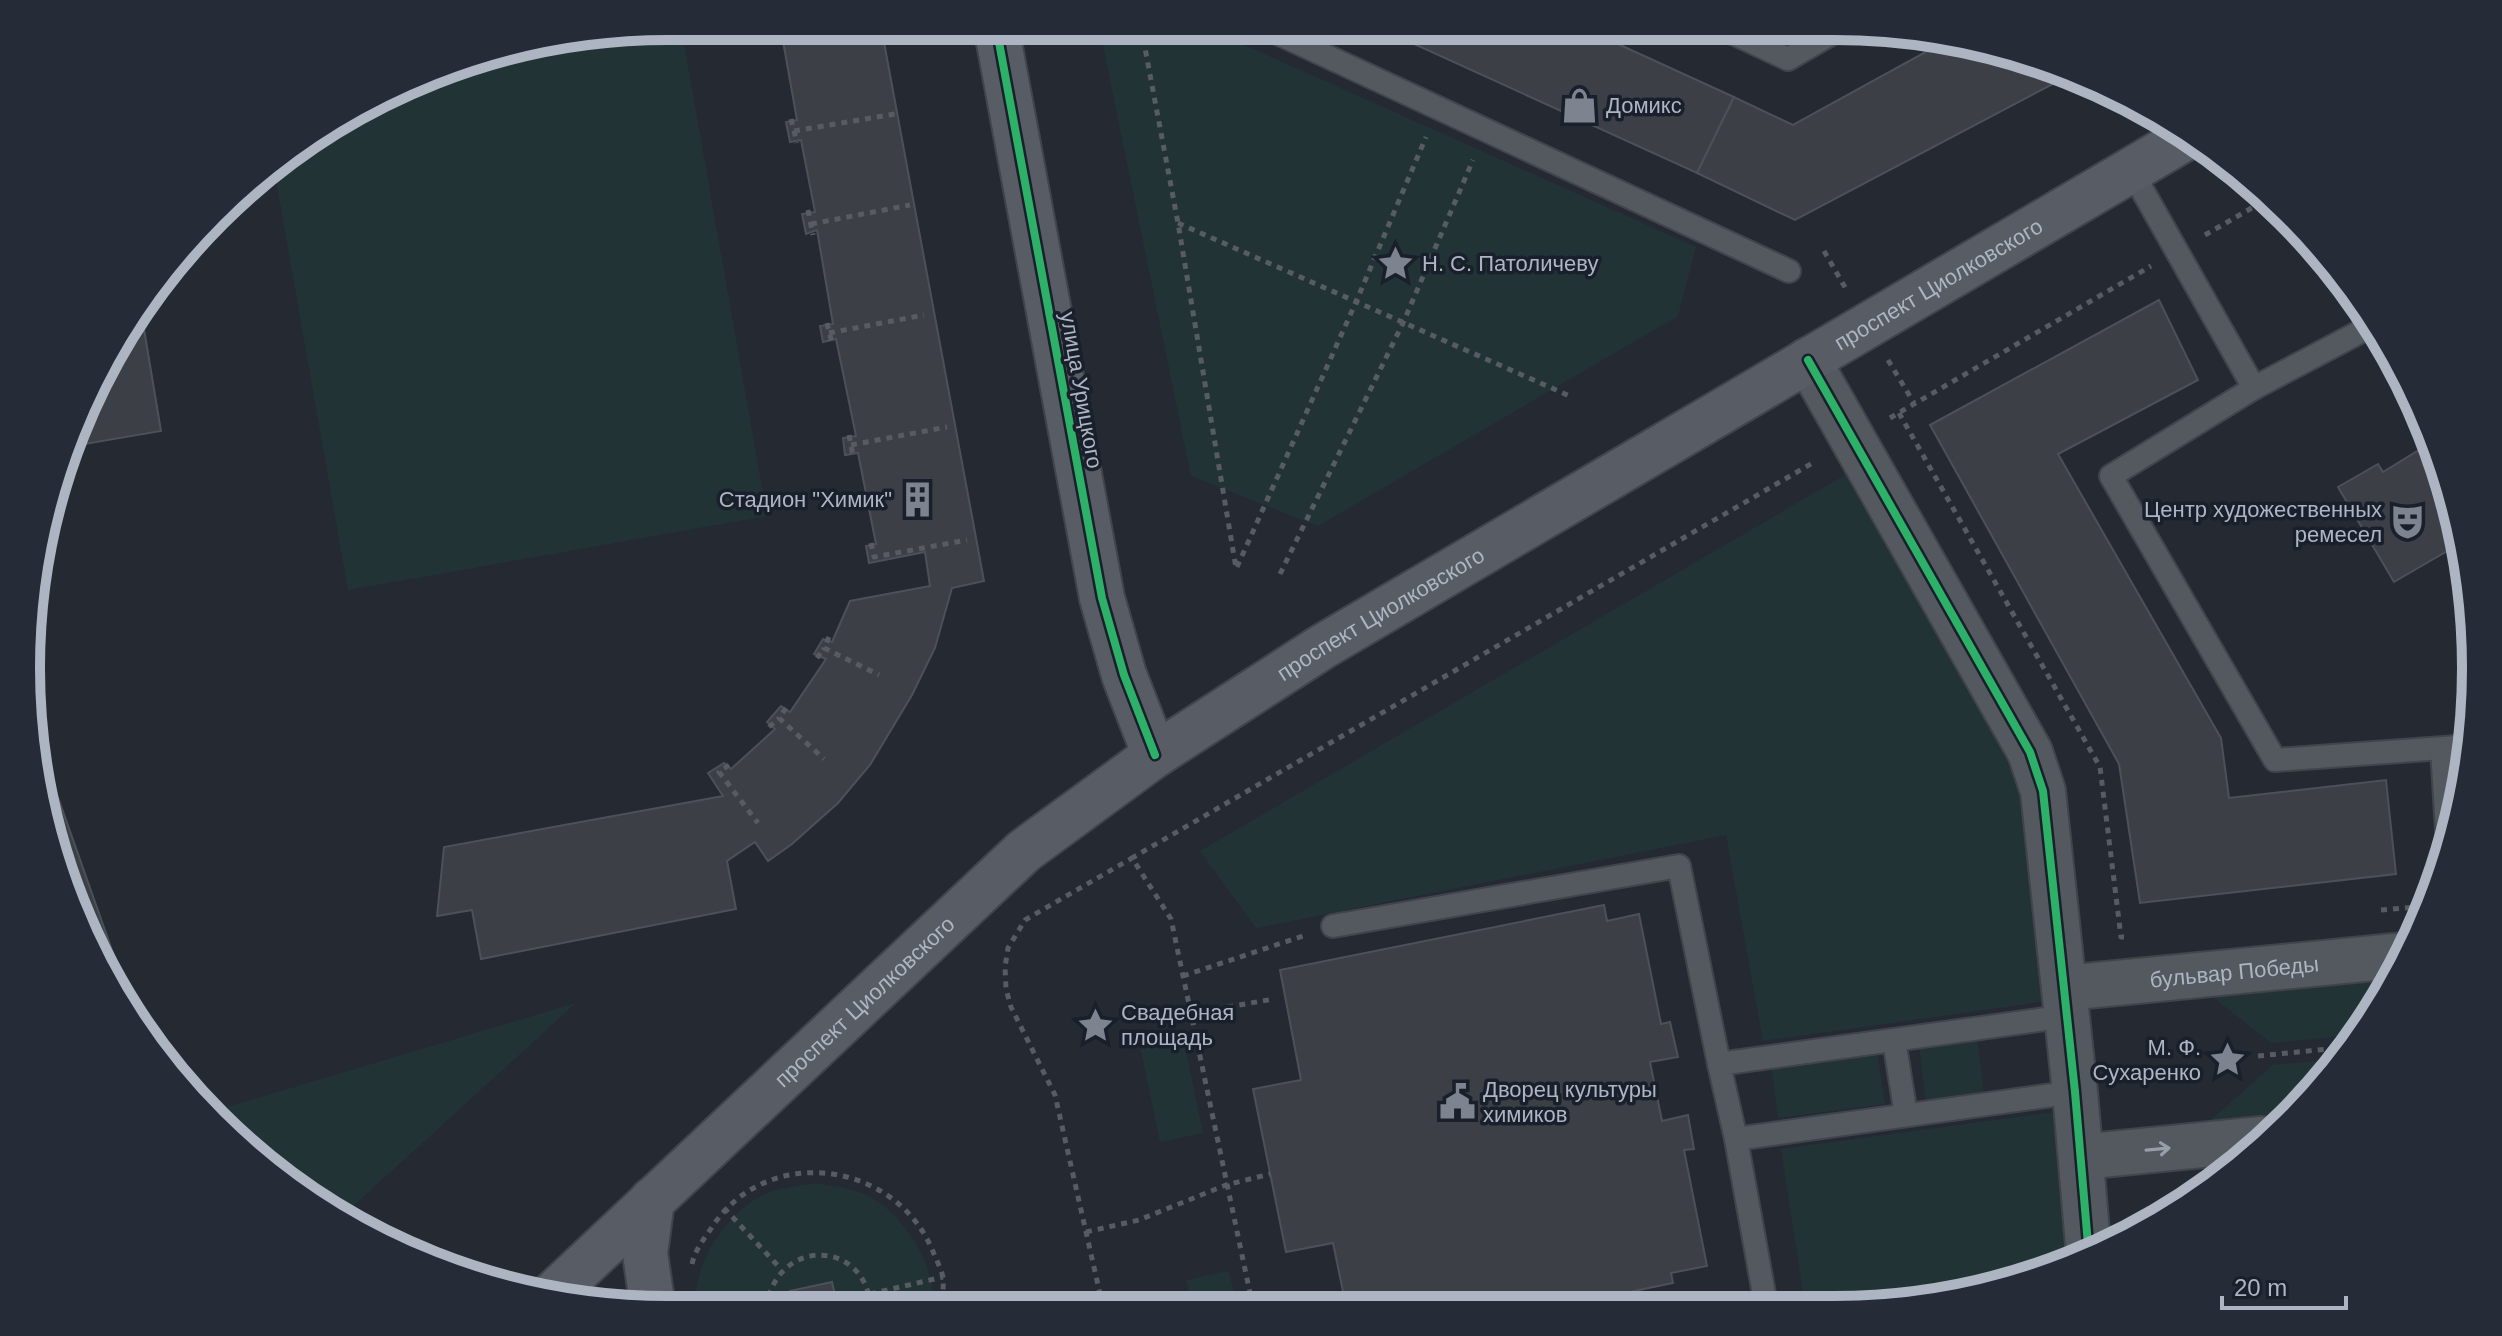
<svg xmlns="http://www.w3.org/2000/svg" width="2502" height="1336" viewBox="0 0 2502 1336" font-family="Arial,sans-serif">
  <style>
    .green { fill: #223336 }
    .building { fill: #3c4046; stroke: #4c5159; stroke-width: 2 }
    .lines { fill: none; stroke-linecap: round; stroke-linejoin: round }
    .lane-casing { stroke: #41444a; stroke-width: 26 }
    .street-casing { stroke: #41444a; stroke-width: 48 }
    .secondary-casing { stroke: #41444a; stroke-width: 48 }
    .path { stroke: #575c63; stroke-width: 5; stroke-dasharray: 6 6; stroke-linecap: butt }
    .lane { stroke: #54585f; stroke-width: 22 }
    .street { stroke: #54585f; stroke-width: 44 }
    .secondary { stroke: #585c64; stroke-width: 44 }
    .cycleway-casing { stroke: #19202b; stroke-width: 13 }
    .cycleway { stroke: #2db169; stroke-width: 8 }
    .oneway { stroke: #979eaa }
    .labels { text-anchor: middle; stroke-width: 7; stroke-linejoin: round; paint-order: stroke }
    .poi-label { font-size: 22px; fill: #adb5c3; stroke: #19202b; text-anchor: start }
    .street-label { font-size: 22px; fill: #adb5c3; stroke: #19202b }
    .rim { fill: none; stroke: #adb5c3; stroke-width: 10 }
  </style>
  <rect width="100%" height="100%" fill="#252931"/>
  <g class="green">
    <polygon points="668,26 681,26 767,516 348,590 273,163 461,60"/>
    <polygon points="1099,26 1204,27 1696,247 1678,316 1318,526 1191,476"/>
    <polygon points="1845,475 2021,782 2048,1001 1763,1041 1726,835 1256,928 1200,851"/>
    <polygon points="2402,962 2390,989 2357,1035 2271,1043 2196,984"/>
    <polygon points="576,1003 340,1218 230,1128 227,1107"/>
    <polygon points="1183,1037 1203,1133 1160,1142 1140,1046"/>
    <polygon points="1977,1038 1984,1095 1926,1102 1919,1045"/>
    <polygon points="1877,1049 1885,1104 1778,1118 1771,1062"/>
    <polygon points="2340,1059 2316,1092 2281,1123 2198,1131 2273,1065"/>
    <polygon points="2055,1112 2066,1265 1917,1305 1805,1305 1781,1149"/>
    <path d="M815,1183C829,1186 845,1187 859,1192C899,1206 939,1265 932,1308H697C689,1265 732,1204 773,1191C786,1187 801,1186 815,1183Z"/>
    <polygon points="1229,1271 1237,1307 1192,1307 1186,1280"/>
  </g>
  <g class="building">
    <polygon points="765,26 881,26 984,581 952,588 935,648 912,695 870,765 838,803 792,844 768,861 755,842 727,861 736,909 481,959 472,910 437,916 444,847 723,796 708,773 724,763 731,769 775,729 767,722 781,706 790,712 826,659 814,654 823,639 832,642 850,601 930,586 925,552 869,563 866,546 876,544 858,453 845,455 843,438 856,436 836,339 823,342 820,326 833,324 817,230 806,234 802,214 815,212 801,140 790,142 786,122 797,120 783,41 768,43"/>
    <polygon points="1377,27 1581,27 1734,97 1697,173"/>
    <polygon points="1949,39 2001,48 2068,76 1795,220 1697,173 1734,97 1793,125"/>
    <polygon points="2159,300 2198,380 2058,454 2221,738 2229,798 2386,780 2396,874 2140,903 2119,764 1930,425"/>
    <polygon points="140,305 161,431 73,446 134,312"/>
    <polygon points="2432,442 2454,501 2461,543 2394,582 2338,487 2378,464 2383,472"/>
    <polygon points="53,783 131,1004 75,914 45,785"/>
    <polygon points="1604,905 1607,921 1639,914 1661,1024 1670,1022 1678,1057 1650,1062 1662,1121 1688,1115 1694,1149 1684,1150 1707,1266 1671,1273 1673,1283 1562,1306 1346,1306 1333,1243 1286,1252 1253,1089 1301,1080 1280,970"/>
    <polygon points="832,1282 838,1308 794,1308 790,1291"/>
  </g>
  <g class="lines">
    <defs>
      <g id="lane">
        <polyline points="1264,27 1789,271"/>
        <polyline points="1720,27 1788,59 1843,27"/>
        <polyline points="2131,170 2254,388"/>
        <polyline points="2373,325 2254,388 2111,476 2275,760 2471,746"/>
        <polyline points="2442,749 2448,847"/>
        <polyline points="1333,926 1679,866 1719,1064 2068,1016"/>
        <polyline points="1894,1040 1906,1115"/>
        <polyline points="1719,1064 1736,1139"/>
        <polyline points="1766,1305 1736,1139 2075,1092"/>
      </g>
      <g id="street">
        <polyline points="1808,360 2030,752 2043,791 2075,1092 2089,1256"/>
        <path id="s1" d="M2065,988L2405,955"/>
        <polyline points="2081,1157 2262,1139"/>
      </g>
      <g id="secondary">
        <polyline points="996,26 1102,598 1124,675 1155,755"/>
        <polyline points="652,1200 645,1253 653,1309"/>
        <path id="s2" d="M551,1296L1024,851L1155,755L1322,647L2189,136"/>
      </g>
    </defs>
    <use href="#lane" class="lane-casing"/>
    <use href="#street" class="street-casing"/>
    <use href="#secondary" class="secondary-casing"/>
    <g class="path">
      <polyline points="773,26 778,46"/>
      <polyline points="1141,27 1178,223 1236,568"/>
      <polyline points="774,30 796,26"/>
      <polyline points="791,119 797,143"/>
      <polyline points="794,131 895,114"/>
      <polyline points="808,210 813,235"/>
      <polyline points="1178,223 1572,397"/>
      <polyline points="811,224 910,205"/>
      <polyline points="2205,235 2269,198"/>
      <polyline points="1824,251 1846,289"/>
      <polyline points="827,323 832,343"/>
      <polyline points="829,333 924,315"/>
      <polyline points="1888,360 1914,403"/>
      <polyline points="1899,413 2100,767 2121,937 2124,937"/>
      <polyline points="1890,418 2151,266"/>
      <polyline points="849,435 853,456"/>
      <polyline points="851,445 947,427"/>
      <polyline points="871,543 874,557 967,540"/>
      <polyline points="1237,567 1356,302 1426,137"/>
      <polyline points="1280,574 1403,323 1473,160"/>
      <polyline points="829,637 824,648 879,675"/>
      <polyline points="817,658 824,648"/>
      <polyline points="786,708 779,718 824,759"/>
      <polyline points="769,727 779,718"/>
      <polyline points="729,765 719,772 758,823"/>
      <polyline points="2381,910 2428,906"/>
      <polyline points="1183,976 1306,935"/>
      <polyline points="1192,1013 1274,999"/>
      <polyline points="2258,1056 2348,1047"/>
      <polyline points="724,1208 781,1269"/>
      <polyline points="2149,1224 2149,1220 2157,1219"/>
      <polyline points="1086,1232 1139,1220 1226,1185 1270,1174"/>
      <path d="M692,1264C695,1250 704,1239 712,1227C768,1142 898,1161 934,1254C937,1261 941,1269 943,1277C944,1286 942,1298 942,1308"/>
      <polyline points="870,1294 943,1277"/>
      <polyline points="1103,1307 1055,1095 1011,1007 1006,989 1005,967 1008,948 1025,920 1132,858"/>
      <polyline points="1253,1307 1171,919 1132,858 1816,461"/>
      <path d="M766,1308C777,1236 866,1239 871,1308"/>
    </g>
    <use href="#lane" class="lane"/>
    <use href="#street" class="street"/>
    <use href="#secondary" class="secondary"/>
    <defs>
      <g id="cycleway">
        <polyline points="996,26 1102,598 1124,675 1155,755"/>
        <polyline points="1808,360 2030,752 2043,791 2075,1092 2089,1256"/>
      </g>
    </defs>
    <use href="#cycleway" class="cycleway-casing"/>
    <use href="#cycleway" class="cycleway"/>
  </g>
  <defs><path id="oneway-shaft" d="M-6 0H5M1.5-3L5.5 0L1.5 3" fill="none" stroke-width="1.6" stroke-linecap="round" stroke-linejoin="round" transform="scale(2)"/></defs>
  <use class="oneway" href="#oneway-shaft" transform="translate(2158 1149) rotate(-5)"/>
  <defs>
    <symbol id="shop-bare" viewBox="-9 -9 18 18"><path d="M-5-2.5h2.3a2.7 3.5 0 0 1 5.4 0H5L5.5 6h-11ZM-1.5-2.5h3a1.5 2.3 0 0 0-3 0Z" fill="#7d8490" stroke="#19202b" stroke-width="2.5" paint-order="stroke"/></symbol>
    <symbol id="sight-bare" viewBox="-9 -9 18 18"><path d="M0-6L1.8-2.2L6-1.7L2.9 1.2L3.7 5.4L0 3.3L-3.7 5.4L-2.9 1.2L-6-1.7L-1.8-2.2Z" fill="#7d8490" stroke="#19202b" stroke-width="2.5" paint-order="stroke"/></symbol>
    <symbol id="building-bare" viewBox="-9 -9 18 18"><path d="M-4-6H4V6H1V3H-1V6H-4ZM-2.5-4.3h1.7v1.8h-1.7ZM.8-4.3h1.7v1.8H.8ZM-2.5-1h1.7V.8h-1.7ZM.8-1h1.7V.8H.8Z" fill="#7d8490" stroke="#19202b" stroke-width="2.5" paint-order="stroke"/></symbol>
    <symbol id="theatre-bare" viewBox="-9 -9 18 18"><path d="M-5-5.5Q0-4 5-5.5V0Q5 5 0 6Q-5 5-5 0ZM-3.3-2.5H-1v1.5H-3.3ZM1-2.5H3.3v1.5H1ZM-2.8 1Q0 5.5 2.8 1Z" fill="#7d8490" stroke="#19202b" stroke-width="2.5" paint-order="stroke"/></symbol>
    <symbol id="civic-bare" viewBox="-9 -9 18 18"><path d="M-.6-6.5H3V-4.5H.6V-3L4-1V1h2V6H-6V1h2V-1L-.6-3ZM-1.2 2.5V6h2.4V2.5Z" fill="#7d8490" stroke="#19202b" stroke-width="2.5" paint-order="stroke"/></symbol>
  </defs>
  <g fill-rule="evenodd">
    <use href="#shop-bare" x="1554" y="80" width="51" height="51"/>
    <use href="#sight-bare" x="1370" y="238" width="51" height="51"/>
    <use href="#building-bare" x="892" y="474" width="51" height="51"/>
    <use href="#theatre-bare" x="2382" y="496" width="51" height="51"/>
    <use href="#sight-bare" x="1070" y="1000" width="51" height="51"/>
    <use href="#sight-bare" x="2202" y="1034" width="51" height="51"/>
    <use href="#civic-bare" x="1432" y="1076" width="51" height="51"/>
  </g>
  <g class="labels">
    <g class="poi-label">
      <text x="1606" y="113">Домикс</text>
      <text x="1422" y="271">Н. С. Патоличеву</text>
      <text x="892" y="507" text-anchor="end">Стадион "Химик"</text>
      <text x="2382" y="517" text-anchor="end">Центр художественных<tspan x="2382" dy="25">ремесел</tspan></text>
      <text x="1121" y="1020">Свадебная<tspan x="1121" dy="25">площадь</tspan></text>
      <text x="2201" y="1055" text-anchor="end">М. Ф.<tspan x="2201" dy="25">Сухаренко</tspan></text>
      <text x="1483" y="1097">Дворец культуры<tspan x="1483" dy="25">химиков</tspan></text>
    </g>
    <g class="street-label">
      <text dy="8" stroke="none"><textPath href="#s2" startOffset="1726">проспект Циолковского</textPath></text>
      <text transform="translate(1082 390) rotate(80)" y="8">улица Урицкого</text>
      <text dy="8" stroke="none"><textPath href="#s2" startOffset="1078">проспект Циолковского</textPath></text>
      <text dy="8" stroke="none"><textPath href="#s1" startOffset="170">бульвар Победы</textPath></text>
      <text dy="8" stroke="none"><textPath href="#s2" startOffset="430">проспект Циолковского</textPath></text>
    </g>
  </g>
  <path d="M0 0H2502V1336H0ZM668 40H1834A628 628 0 0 1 2462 668V668A628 628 0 0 1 1834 1296H668A628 628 0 0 1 40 668V668A628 628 0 0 1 668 40Z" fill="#252c37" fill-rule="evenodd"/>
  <path class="rim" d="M668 40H1834A628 628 0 0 1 2462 668V668A628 628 0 0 1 1834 1296H668A628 628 0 0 1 40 668V668A628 628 0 0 1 668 40Z"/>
  <path d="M2222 1296v12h124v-12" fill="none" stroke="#adb5c3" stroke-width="4"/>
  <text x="2234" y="1296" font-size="24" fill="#adb5c3" stroke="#19202b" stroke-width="6" paint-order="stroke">20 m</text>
</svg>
